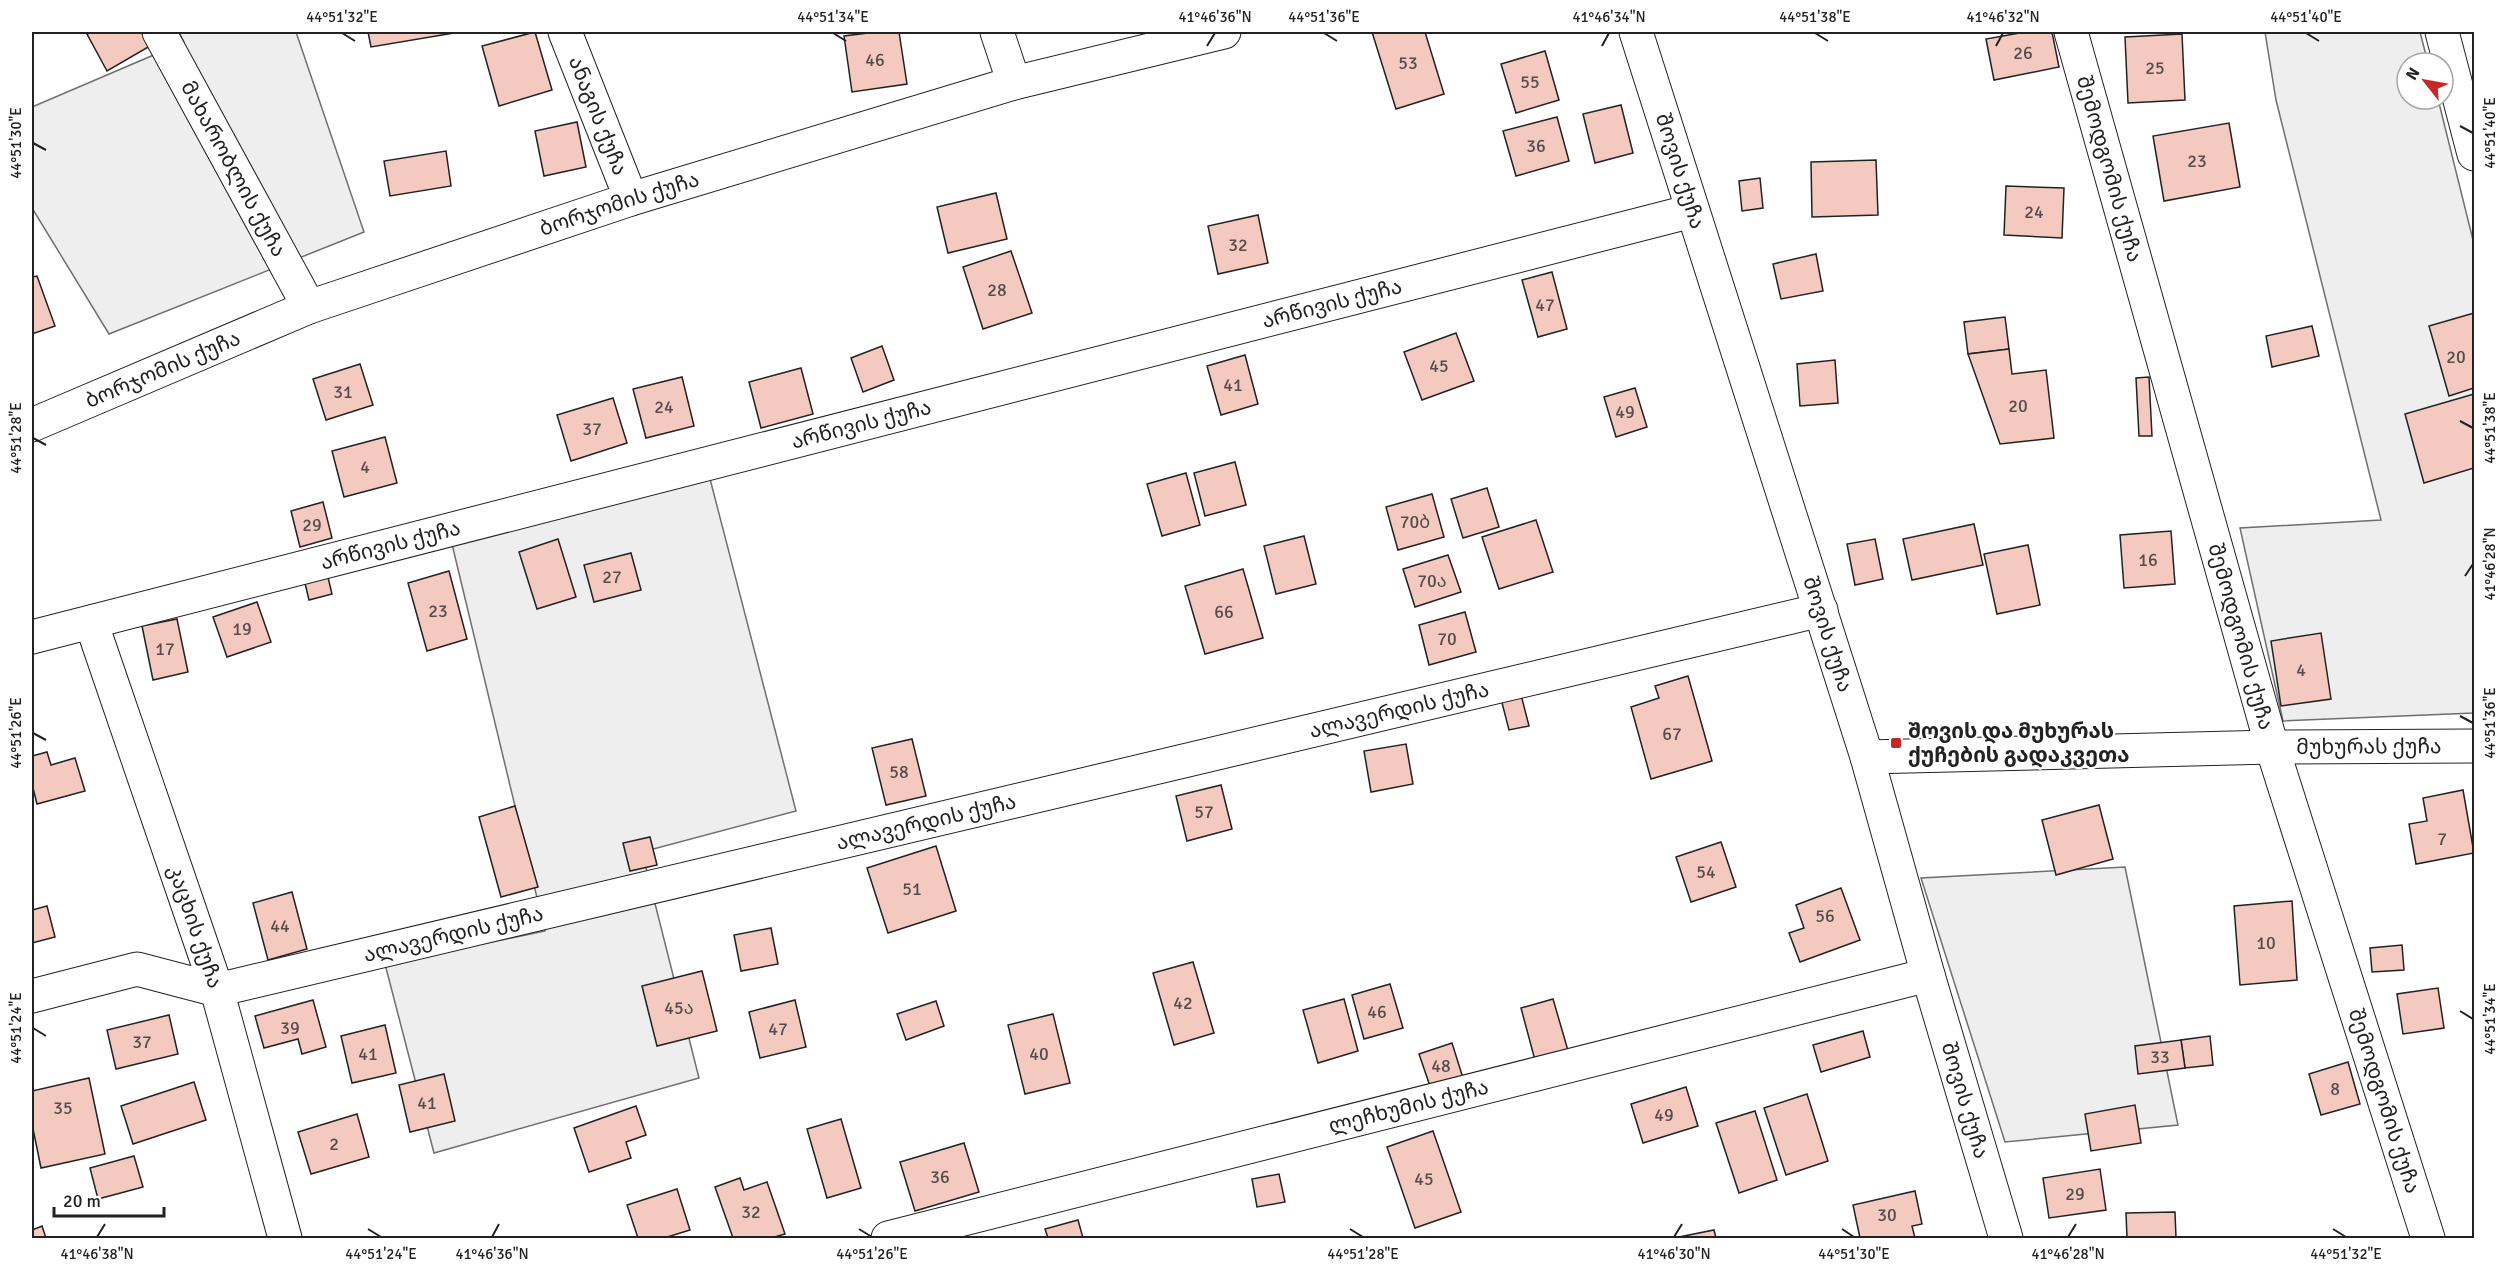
<svg xmlns="http://www.w3.org/2000/svg" width="2506" height="1270" viewBox="0 0 2506 1270" font-family="Signika,'Noto Sans Georgian',sans-serif">
  <style>
    .green { fill: #eee; stroke: #6f6f6f; stroke-width: 1.5 }
    .building { fill: #f3c9c0; stroke: #222; stroke-width: 1.5 }
    .lines { fill: none; stroke-linecap: round; stroke-linejoin: round }
    .minor-casing { stroke: #222; stroke-width: 35 }
    .tertiary-casing { stroke: #222; stroke-width: 35 }
    .minor { stroke: #fff; stroke-width: 33 }
    .tertiary { stroke: #fff; stroke-width: 33 }
    .ticks { fill: none; stroke: #222; stroke-width: 2 }
    .poi-dot { fill: #c62828; stroke: #fff; stroke-width: 2 }
    .labels { text-anchor: middle; stroke-width: 4.5; stroke-linejoin: round; paint-order: stroke }
    .number-label { font-size: 18px; fill: #564c4a }
    .street-label { font-size: 21px; fill: #222; stroke: #fff }
    .poi-label { font-size: 21px; font-weight: bold; fill: #222; stroke: #fff; text-anchor: start }
    .neatline { fill: none; stroke: #222; stroke-width: 2 }
    .ticks-label { font-size: 15px; text-anchor: middle; fill: #222 }
  </style>
  <rect width="100%" height="100%" fill="#fff"/>
  <g class="green">
    <polygon points="179,32 296,32 364,232 109,334 32,208 32,107 184,42"/>
    <polygon points="2265,32 2420,32 2428,63 2407,63 2407,99 2438,99 2474,244 2474,713 2283,721 2240,528 2381,520 2276,100"/>
    <polygon points="709,475 796,811 642,852 699,1078 434,1153 385,964 545,931 451,540"/>
    <polygon points="2125,867 2178,1125 2005,1142 1921,878"/>
  </g>
  <g class="building">
    <polygon points="91,32 142,32 150,46 107,71 87,34"/>
    <polygon points="368,32 460,32 371,47"/>
    <polygon points="535,32 552,90 499,106 482,46"/>
    <polygon points="876,32 899,32 907,84 852,92 844,36"/>
    <polygon points="1372,32 1425,32 1444,94 1396,109"/>
    <polygon points="2025,32 2052,32 2059,67 1994,80 1986,39"/>
    <polygon points="2182,34 2185,100 2128,103 2125,37"/>
    <polygon points="1545,51 1559,100 1516,113 1501,64"/>
    <polygon points="1621,105 1633,153 1595,163 1583,114"/>
    <polygon points="1557,117 1569,161 1516,176 1503,131"/>
    <polygon points="577,122 586,167 544,176 535,131"/>
    <polygon points="2229,123 2240,187 2164,201 2153,136"/>
    <polygon points="446,151 451,186 390,196 384,161"/>
    <polygon points="1876,160 1878,215 1812,217 1811,162"/>
    <polygon points="1760,178 1763,208 1742,211 1739,181"/>
    <polygon points="2006,186 2064,188 2062,238 2004,235"/>
    <polygon points="996,193 1007,239 948,253 937,207"/>
    <polygon points="1258,215 1268,263 1218,274 1208,226"/>
    <polygon points="1011,251 1032,313 983,329 963,267"/>
    <polygon points="1816,254 1823,291 1781,299 1773,264"/>
    <polygon points="1552,272 1567,329 1538,337 1522,280"/>
    <polygon points="37,276 55,326 32,334 32,277"/>
    <polygon points="2474,313 2474,388 2449,396 2429,326"/>
    <polygon points="2005,317 2009,349 1968,354 1964,322"/>
    <polygon points="2312,326 2319,356 2272,367 2266,336"/>
    <polygon points="1456,333 1474,381 1422,400 1404,352"/>
    <polygon points="882,346 894,380 863,392 851,358"/>
    <polygon points="2009,349 2012,374 2046,370 2054,438 2000,444 1968,354"/>
    <polygon points="1245,355 1258,404 1221,415 1207,366"/>
    <polygon points="1835,360 1838,403 1800,406 1797,364"/>
    <polygon points="360,364 373,405 326,420 313,379"/>
    <polygon points="801,368 813,414 761,428 749,382"/>
    <polygon points="682,377 694,426 646,438 633,389"/>
    <polygon points="2149,377 2152,436 2139,436 2136,378"/>
    <polygon points="1635,388 1647,427 1616,437 1604,397"/>
    <polygon points="2474,394 2474,468 2424,483 2405,414"/>
    <polygon points="613,398 627,443 571,461 557,415"/>
    <polygon points="385,437 397,483 344,497 332,451"/>
    <polygon points="1235,462 1246,505 1205,516 1194,473"/>
    <polygon points="1186,473 1200,525 1162,536 1147,484"/>
    <polygon points="1487,488 1499,527 1463,538 1451,499"/>
    <polygon points="1432,494 1444,537 1398,550 1386,507"/>
    <polygon points="323,502 332,538 300,547 291,511"/>
    <polygon points="1536,520 1553,572 1499,589 1482,537"/>
    <polygon points="1974,524 1983,565 1912,580 1903,539"/>
    <polygon points="2171,531 2175,584 2124,588 2120,535"/>
    <polygon points="1304,536 1316,584 1276,594 1264,546"/>
    <polygon points="558,539 576,597 537,609 519,552"/>
    <polygon points="1875,539 1883,579 1855,585 1847,544"/>
    <polygon points="2028,545 2040,605 1997,614 1984,554"/>
    <polygon points="631,553 641,590 594,602 584,565"/>
    <polygon points="1448,555 1461,592 1415,607 1403,569"/>
    <polygon points="326,569 332,594 309,600 303,575"/>
    <polygon points="1243,569 1263,638 1205,654 1185,586"/>
    <polygon points="449,571 467,639 427,651 408,583"/>
    <polygon points="257,602 271,642 227,657 213,617"/>
    <polygon points="1465,612 1476,652 1429,665 1419,625"/>
    <polygon points="177,619 188,672 153,680 142,626"/>
    <polygon points="2321,633 2331,699 2281,706 2271,641"/>
    <polygon points="1688,676 1712,761 1651,779 1631,707 1659,698 1655,686"/>
    <polygon points="1520,691 1529,726 1509,730 1500,695"/>
    <polygon points="912,739 926,796 886,805 872,748"/>
    <polygon points="1406,744 1413,784 1371,792 1364,751"/>
    <polygon points="47,752 51,765 75,758 85,791 37,804 32,784 32,756"/>
    <polygon points="1221,785 1232,829 1187,841 1176,796"/>
    <polygon points="2463,790 2474,853 2416,864 2409,824 2427,821 2423,798"/>
    <polygon points="2099,805 2113,859 2056,875 2042,820"/>
    <polygon points="515,806 538,887 501,897 479,817"/>
    <polygon points="650,837 657,865 630,871 623,843"/>
    <polygon points="1721,842 1736,887 1691,902 1676,857"/>
    <polygon points="936,846 956,911 888,933 867,868"/>
    <polygon points="1841,888 1860,940 1800,962 1789,933 1804,928 1796,905"/>
    <polygon points="292,892 307,949 268,960 253,903"/>
    <polygon points="2292,901 2297,980 2240,985 2234,906"/>
    <polygon points="47,906 55,937 32,943 32,910"/>
    <polygon points="771,928 778,964 741,971 734,935"/>
    <polygon points="2402,945 2404,970 2372,972 2370,948"/>
    <polygon points="1193,962 1214,1033 1174,1045 1153,973"/>
    <polygon points="702,971 717,1031 657,1046 642,986"/>
    <polygon points="1390,984 1403,1028 1364,1039 1352,995"/>
    <polygon points="2438,988 2444,1028 2403,1034 2397,994"/>
    <polygon points="1344,999 1358,1051 1318,1063 1303,1010"/>
    <polygon points="1553,999 1569,1054 1536,1064 1521,1008"/>
    <polygon points="313,1000 326,1047 302,1054 298,1039 264,1048 255,1016"/>
    <polygon points="795,1000 806,1047 760,1058 749,1012"/>
    <polygon points="936,1001 944,1026 906,1040 897,1014"/>
    <polygon points="1053,1014 1070,1083 1025,1094 1008,1025"/>
    <polygon points="169,1015 178,1054 116,1069 107,1030"/>
    <polygon points="385,1025 396,1073 352,1083 341,1036"/>
    <polygon points="1863,1031 1870,1057 1821,1072 1813,1045"/>
    <polygon points="2210,1036 2213,1065 2185,1068 2181,1040"/>
    <polygon points="2181,1040 2185,1068 2138,1074 2135,1046"/>
    <polygon points="1452,1043 1463,1078 1431,1089 1419,1054"/>
    <polygon points="2348,1062 2360,1104 2321,1115 2309,1074"/>
    <polygon points="444,1074 455,1121 410,1132 399,1085"/>
    <polygon points="89,1078 105,1154 41,1168 32,1124 32,1091"/>
    <polygon points="194,1082 206,1120 133,1144 121,1106"/>
    <polygon points="1686,1087 1698,1126 1643,1143 1631,1104"/>
    <polygon points="1807,1094 1828,1161 1786,1175 1764,1108"/>
    <polygon points="2135,1105 2141,1143 2091,1151 2085,1114"/>
    <polygon points="636,1106 646,1135 626,1142 631,1158 589,1172 574,1128"/>
    <polygon points="1755,1111 1777,1180 1739,1193 1716,1123"/>
    <polygon points="357,1114 369,1157 311,1174 298,1132"/>
    <polygon points="841,1119 861,1188 827,1198 807,1129"/>
    <polygon points="1433,1131 1461,1212 1415,1228 1387,1147"/>
    <polygon points="964,1143 979,1192 915,1211 900,1162"/>
    <polygon points="134,1156 143,1187 98,1199 90,1168"/>
    <polygon points="2100,1169 2106,1210 2049,1218 2043,1178"/>
    <polygon points="1279,1174 1285,1202 1257,1207 1252,1179"/>
    <polygon points="740,1178 744,1190 767,1182 785,1234 771,1238 733,1238 715,1187"/>
    <polygon points="677,1189 690,1230 664,1238 638,1238 627,1205"/>
    <polygon points="1915,1191 1922,1224 1912,1226 1915,1238 1860,1238 1853,1205"/>
    <polygon points="2175,1212 2176,1238 2127,1238 2126,1213"/>
    <polygon points="1078,1220 1083,1238 1048,1238 1045,1229"/>
    <polygon points="42,1226 46,1238 32,1238 32,1230"/>
    <polygon points="1714,1230 1716,1238 1674,1238"/>
  </g>
  <g class="lines">
    <defs>
      <g id="minor">
        <path id="s1" d="M159,32L309,307"/>
        <path id="s2" d="M565,32L631,199"/>
        <polyline points="997,32 1014,83"/>
        <path id="s3" d="M2071,32L2272,747L2428,1238"/>
        <polyline points="2442,32 2474,154"/>
        <path id="s4" d="M91,622L217,990L285,1238"/>
        <path id="s5" d="M32,637L1692,211"/>
        <path id="s6" d="M1867,757L2272,747L2474,746"/>
        <path id="s7" d="M32,996L137,969L217,990L1821,610"/>
        <path id="s8" d="M888,1238L1928,975"/>
      </g>
      <g id="tertiary">
        <path id="s9" d="M1636,32L1867,757L1928,975L2006,1238"/>
        <path id="s10" d="M32,425L309,307L631,199L1014,83L1224,32"/>
      </g>
    </defs>
    <use href="#minor" class="minor-casing"/>
    <use href="#tertiary" class="tertiary-casing"/>
    <use href="#minor" class="minor"/>
    <use href="#tertiary" class="tertiary"/>
  </g>
  <path class="ticks" d="M342,33L355,41M833,33L846,41M1324,33L1337,41M1815,33L1828,41M2306,33L2319,41M1207,46L1215,33M1602,46L1609,33M1996,46L2003,33M2460,126L2473,133M33,143L46,150M2460,421L2473,428M33,438L46,445M2465,576L2473,564M2460,716L2473,723M33,733L46,740M2460,1011L2473,1019M33,1028L46,1036M368,1229L381,1237M859,1229L872,1237M1350,1229L1363,1237M1842,1229L1854,1237M2333,1229L2346,1237M97,1237L105,1224M492,1237L499,1224M1674,1237L1682,1224M2068,1237L2076,1224"/>
  <rect class="poi-dot" x="1890" y="737" width="12" height="12" rx="3"/>
  <g class="labels">
    <g class="number-label">
      <text x="2023" y="59">26</text>
      <text x="875" y="66">46</text>
      <text x="1408" y="69">53</text>
      <text x="2155" y="74">25</text>
      <text x="1530" y="88">55</text>
      <text x="1536" y="152">36</text>
      <text x="2197" y="167">23</text>
      <text x="2034" y="218">24</text>
      <text x="1238" y="251">32</text>
      <text x="997" y="296">28</text>
      <text x="1545" y="311">47</text>
      <text x="2456" y="363">20</text>
      <text x="1439" y="372">45</text>
      <text x="1233" y="391">41</text>
      <text x="343" y="398">31</text>
      <text x="2018" y="412">20</text>
      <text x="664" y="413">24</text>
      <text x="1625" y="418">49</text>
      <text x="592" y="435">37</text>
      <text x="365" y="473">4</text>
      <text x="1415" y="528">70ბ</text>
      <text x="312" y="531">29</text>
      <text x="2148" y="566">16</text>
      <text x="612" y="583">27</text>
      <text x="1432" y="587">70ა</text>
      <text x="438" y="617">23</text>
      <text x="1224" y="618">66</text>
      <text x="242" y="635">19</text>
      <text x="1447" y="645">70</text>
      <text x="165" y="655">17</text>
      <text x="2301" y="676">4</text>
      <text x="1672" y="740">67</text>
      <text x="899" y="778">58</text>
      <text x="1204" y="818">57</text>
      <text x="2442" y="845">7</text>
      <text x="1706" y="878">54</text>
      <text x="912" y="895">51</text>
      <text x="1825" y="922">56</text>
      <text x="280" y="932">44</text>
      <text x="2266" y="949">10</text>
      <text x="1183" y="1009">42</text>
      <text x="679" y="1014">45ა</text>
      <text x="1377" y="1018">46</text>
      <text x="290" y="1034">39</text>
      <text x="778" y="1035">47</text>
      <text x="142" y="1048">37</text>
      <text x="368" y="1060">41</text>
      <text x="1039" y="1060">40</text>
      <text x="2160" y="1063">33</text>
      <text x="1441" y="1072">48</text>
      <text x="2335" y="1095">8</text>
      <text x="427" y="1109">41</text>
      <text x="63" y="1114">35</text>
      <text x="1664" y="1121">49</text>
      <text x="334" y="1150">2</text>
      <text x="940" y="1183">36</text>
      <text x="1424" y="1185">45</text>
      <text x="2075" y="1200">29</text>
      <text x="751" y="1218">32</text>
      <text x="1887" y="1221">30</text>
    </g>
    <g class="street-label">
      <text dy="7" stroke="none"><textPath href="#s2" startOffset="90">ანაგის ქუჩა</textPath></text>
      <text dy="7" stroke="none"><textPath href="#s1" startOffset="156">მახარობლის ქუჩა</textPath></text>
      <text dy="7" stroke="none"><textPath href="#s9" startOffset="146">შოვის ქუჩა</textPath></text>
      <text dy="7" stroke="none"><textPath href="#s3" startOffset="142">შემოდგომის ქუჩა</textPath></text>
      <text dy="7" stroke="none"><textPath href="#s10" startOffset="628">ბორჯომის ქუჩა</textPath></text>
      <text dy="7" stroke="none"><textPath href="#s5" startOffset="1342">არწივის ქუჩა</textPath></text>
      <text dy="7" stroke="none"><textPath href="#s10" startOffset="142">ბორჯომის ქუჩა</textPath></text>
      <text dy="7" stroke="none"><textPath href="#s5" startOffset="856">არწივის ქუჩა</textPath></text>
      <text dy="7" stroke="none"><textPath href="#s5" startOffset="370">არწივის ქუჩა</textPath></text>
      <text dy="7" stroke="none"><textPath href="#s9" startOffset="632">შოვის ქუჩა</textPath></text>
      <text dy="7" stroke="none"><textPath href="#s3" startOffset="628">შემოდგომის ქუჩა</textPath></text>
      <text dy="7" stroke="none"><textPath href="#s7" startOffset="1406">ალავერდის ქუჩა</textPath></text>
      <text dy="7" stroke="none"><textPath href="#s6" startOffset="502">მუხურას ქუჩა</textPath></text>
      <text dy="7" stroke="none"><textPath href="#s7" startOffset="920">ალავერდის ქუჩა</textPath></text>
      <text dy="7" stroke="none"><textPath href="#s4" startOffset="322">კაცხის ქუჩა</textPath></text>
      <text dy="7" stroke="none"><textPath href="#s7" startOffset="434">ალავერდის ქუჩა</textPath></text>
      <text dy="7" stroke="none"><textPath href="#s9" startOffset="1118">შოვის ქუჩა</textPath></text>
      <text dy="7" stroke="none"><textPath href="#s3" startOffset="1114">შემოდგომის ქუჩა</textPath></text>
      <text dy="7" stroke="none"><textPath href="#s8" startOffset="537">ლეჩხუმის ქუჩა</textPath></text>
    </g>
    <g class="poi-label">
      <text x="1908" y="738">შოვის და მუხურას<tspan x="1908" dy="24">ქუჩების გადაკვეთა</tspan></text>
    </g>
  </g>
  <rect width="2506" height="1270" fill="none" stroke="#ffffff" stroke-width="66"/>
  <g transform="translate(2425 81) rotate(301)"><circle r="28" fill="#ffffff" stroke="#a7a7a7" stroke-width="1.5"/>
  <path d="M0-4.5L10 22L0 15L-10 22Z" fill="#c62828"/>
  <text y="-9" font-size="16" font-weight="bold" text-anchor="middle" fill="#222222">N</text>
  </g>
  <path d="M54 1207v9h110v-9" fill="none" stroke="#222222" stroke-width="3"/>
  <text x="63" y="1207" font-size="18" fill="#222222" stroke="#ffffff" stroke-width="4.5" paint-order="stroke">20 m</text>
  <rect x="33" y="33" width="2440" height="1204" class="neatline"/>
  <g class="ticks-label">
    <text x="342" y="22">44°51'32"E</text>
    <text x="833" y="22">44°51'34"E</text>
    <text x="1215" y="22">41°46'36"N</text>
    <text x="1324" y="22">44°51'36"E</text>
    <text x="1609" y="22">41°46'34"N</text>
    <text x="1815" y="22">44°51'38"E</text>
    <text x="2003" y="22">41°46'32"N</text>
    <text x="2306" y="22">44°51'40"E</text>
    <text transform="translate(2490 133) rotate(-90)" y="5">44°51'40"E</text>
    <text transform="translate(16 143) rotate(-90)" y="5">44°51'30"E</text>
    <text transform="translate(2490 428) rotate(-90)" y="5">44°51'38"E</text>
    <text transform="translate(16 438) rotate(-90)" y="5">44°51'28"E</text>
    <text transform="translate(2490 564) rotate(-90)" y="5">41°46'28"N</text>
    <text transform="translate(2490 723) rotate(-90)" y="5">44°51'36"E</text>
    <text transform="translate(16 733) rotate(-90)" y="5">44°51'26"E</text>
    <text transform="translate(2490 1019) rotate(-90)" y="5">44°51'34"E</text>
    <text transform="translate(16 1028) rotate(-90)" y="5">44°51'24"E</text>
    <text x="97" y="1259">41°46'38"N</text>
    <text x="381" y="1259">44°51'24"E</text>
    <text x="492" y="1259">41°46'36"N</text>
    <text x="872" y="1259">44°51'26"E</text>
    <text x="1363" y="1259">44°51'28"E</text>
    <text x="1674" y="1259">41°46'30"N</text>
    <text x="1854" y="1259">44°51'30"E</text>
    <text x="2068" y="1259">41°46'28"N</text>
    <text x="2346" y="1259">44°51'32"E</text>
  </g>
</svg>
